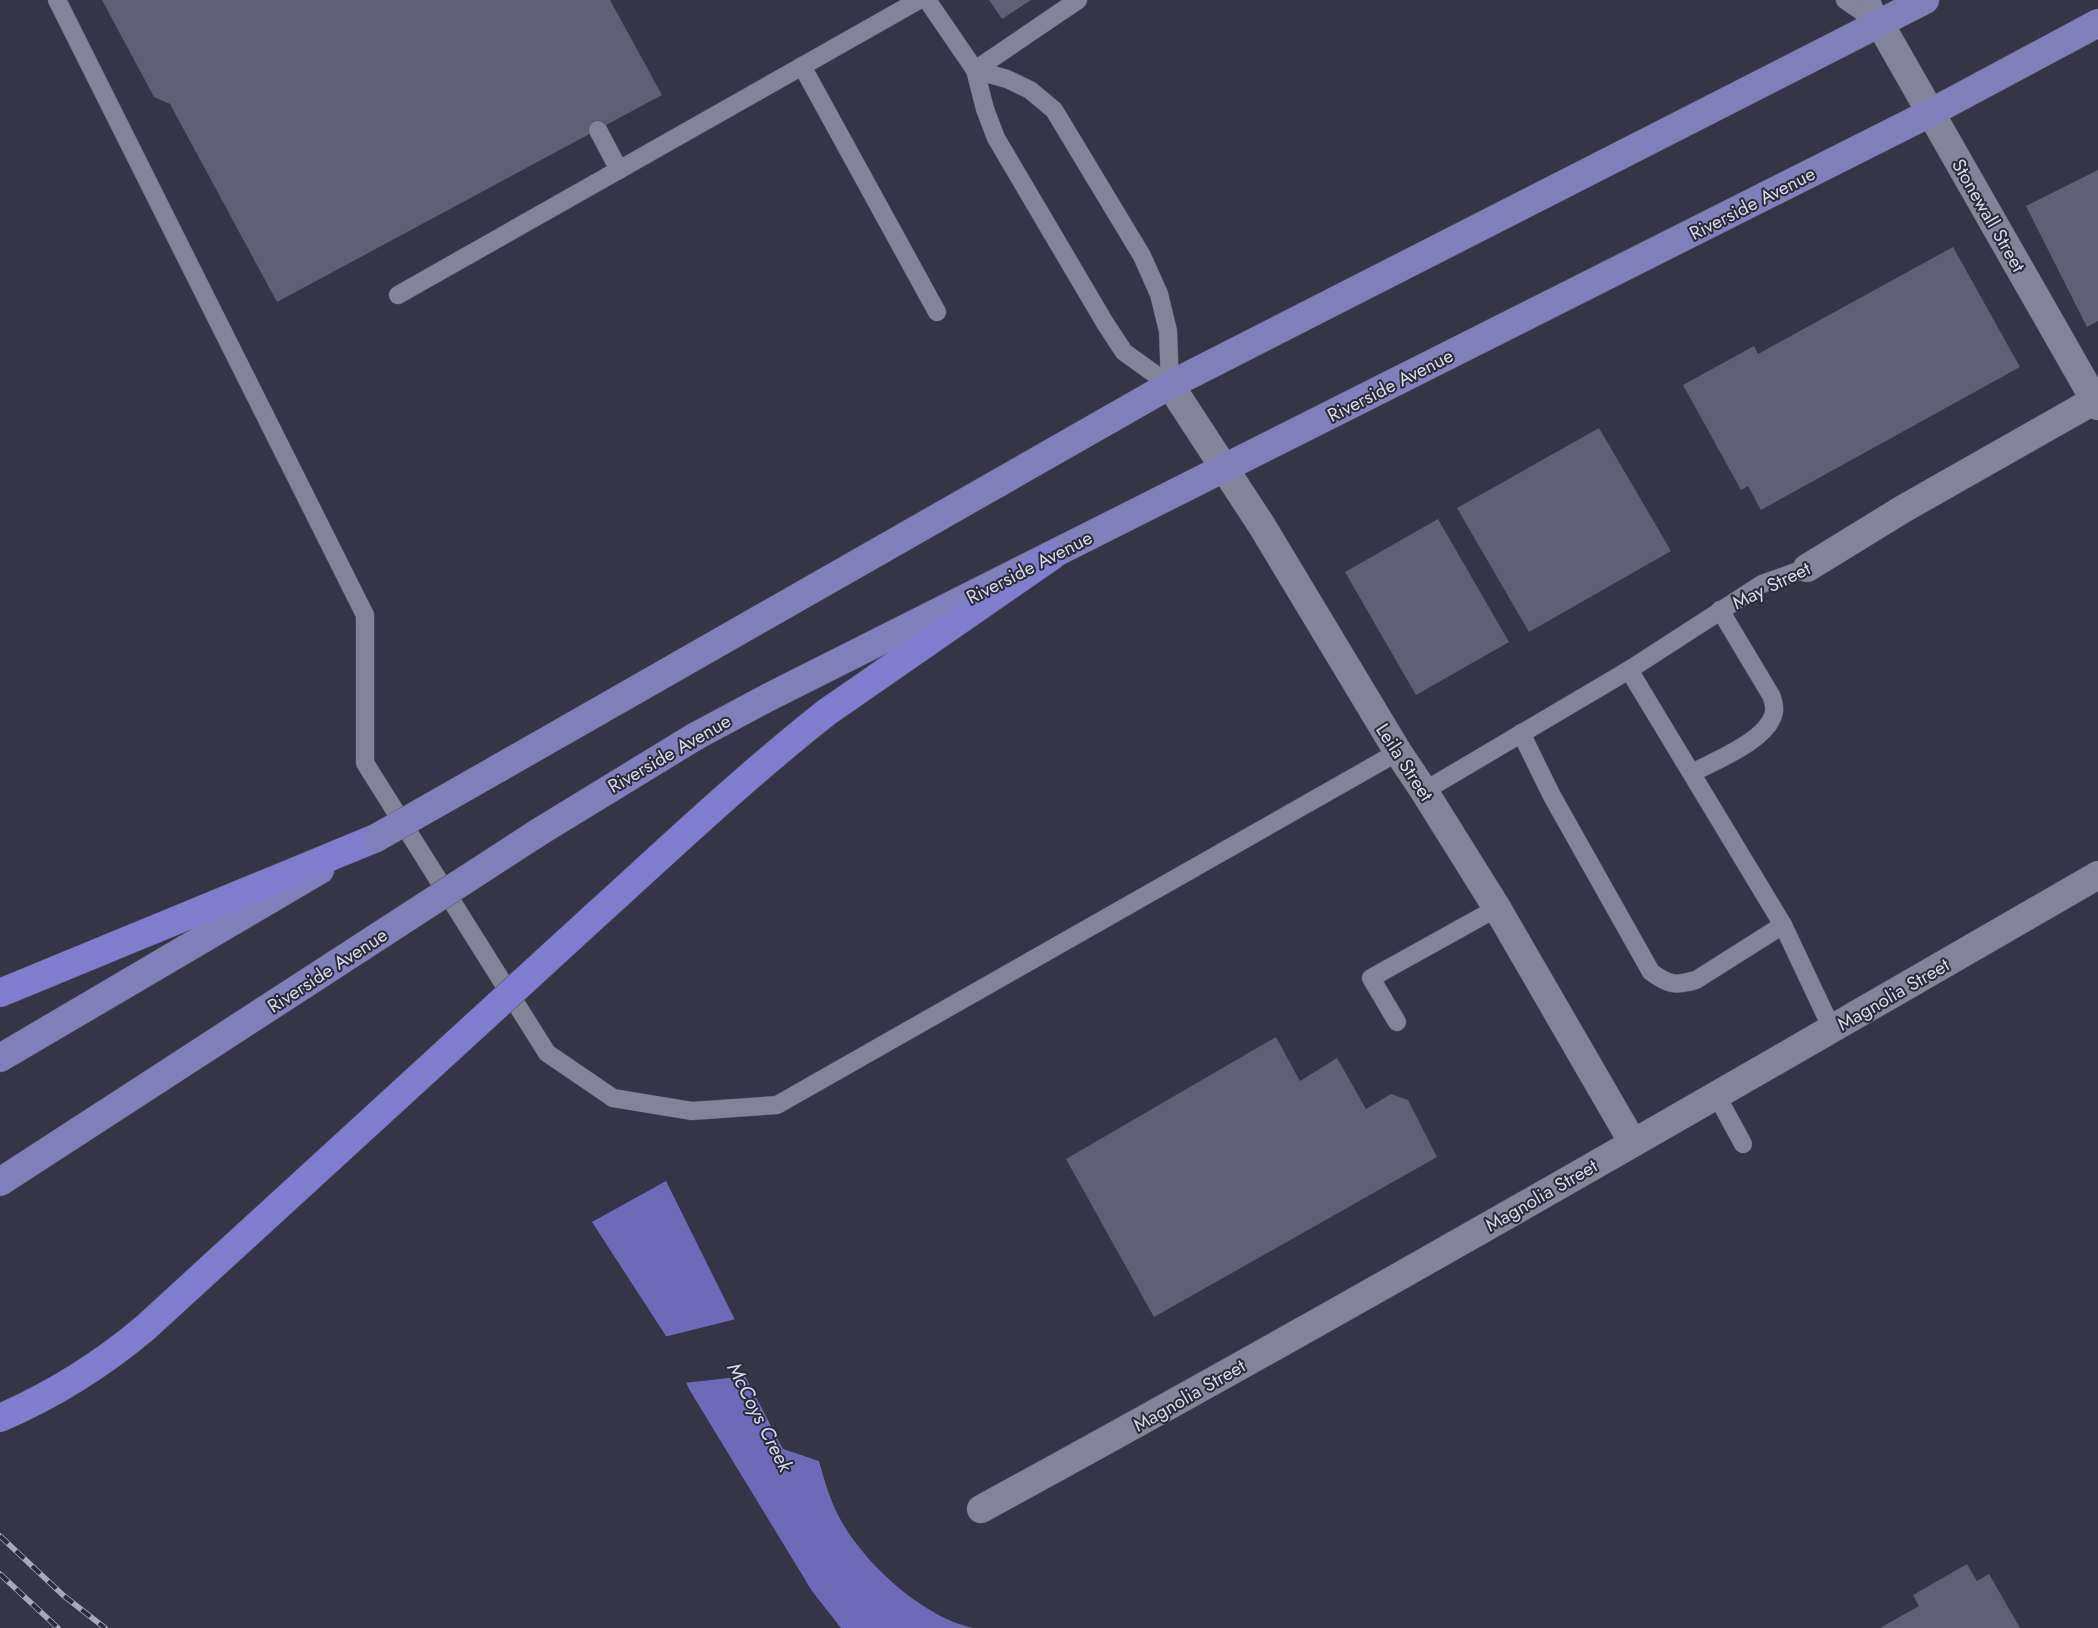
<svg xmlns="http://www.w3.org/2000/svg" width="2098" height="1628" viewBox="0 0 2098 1628" font-family="Jost,sans-serif">
  <style>
    .water { fill: #6e6ab8 }
    .pier { fill: #353547 }
    .building { fill: #606075 }
    .lines { fill: none; stroke-linecap: round; stroke-linejoin: round }
    .service-casing { stroke: #515161; stroke-width: 19 }
    .minor-casing { stroke: #515161; stroke-width: 29 }
    .primary-casing { stroke: #515161; stroke-width: 29 }
    .motorway-casing { stroke: #515161; stroke-width: 29 }
    .service { stroke: #838399; stroke-width: 18 }
    .minor { stroke: #838399; stroke-width: 28 }
    .primary { stroke: #817fb9; stroke-width: 28 }
    .motorway { stroke: #807cce; stroke-width: 28 }
    .rail-casing { stroke: #a8a9b6; stroke-width: 5.5 }
    .rail { stroke: #2b2b3d; stroke-width: 4; stroke-dasharray: 11; stroke-linecap: butt }
    .primary-bridge-casing { stroke: #515161; stroke-width: 29; stroke-linecap: butt }
    .motorway-bridge-casing { stroke: #515161; stroke-width: 29; stroke-linecap: butt }
    .primary-bridge { stroke: #817fb9; stroke-width: 28 }
    .motorway-bridge { stroke: #807cce; stroke-width: 28 }
    .labels { text-anchor: middle; stroke-width: 4; stroke-linejoin: round; paint-order: stroke }
    .street-label { font-size: 19px; fill: #d9dae6; stroke: #2b2b3d }
    .water-label { font-size: 20px; font-style: italic; fill: #dadbf1; stroke: #2b2b3d }
  </style>
  <rect width="100%" height="100%" fill="#353547"/>
  <path class="water" d="M666,1181L734,1318L745,1376L783,1449L819,1461C824,1479 829,1497 838,1515C862,1562 922,1617 973,1628H841L812,1591L689,1389L666,1336L592,1222Z"/>
  <polygon class="pier" points="736,1319 747,1376 684,1383 664,1337"/>
  <g class="building">
    <polygon points="102,0 610,0 662,95 277,302 170,104 154,97"/>
    <polygon points="989,0 1031,0 1002,19"/>
    <polygon points="2098,170 2098,321 2087,327 2026,206"/>
    <polygon points="1953,247 2020,367 1761,510 1748,486 1741,490 1683,385 1754,346 1758,354"/>
    <polygon points="1599,428 1671,551 1529,632 1457,508"/>
    <polygon points="1438,519 1509,642 1416,695 1345,572"/>
    <polygon points="1276,1037 1300,1081 1337,1058 1366,1109 1391,1094 1408,1100 1437,1157 1154,1317 1066,1159"/>
    <polygon points="1967,1564 1977,1581 1989,1574 2020,1628 1880,1628 1919,1606 1913,1595"/>
  </g>
  <g class="lines">
    <defs>
      <g id="service">
        <polyline points="57,0 365,615 365,763 547,1053 613,1098 692,1111 777,1105 1398,752"/>
        <polyline points="927,0 975,70 1078,0"/>
        <polyline points="1845,0 1880,24"/>
        <polyline points="1871,0 1880,24"/>
        <polyline points="802,66 937,312"/>
        <polygon points="975,70 1007,79 1030,90 1054,110 1142,256 1159,294 1168,331 1170,385 1124,352 1105,323 996,138 985,109"/>
        <polyline points="598,130 619,170"/>
        <polyline points="398,295 919,0"/>
        <polyline points="1629,670 1783,925 1832,1029"/>
        <path d="M1521,733L1552,796L1651,972C1669,985 1675,986 1696,980L1783,925"/>
        <path d="M1692,773C1714,761 1769,740 1774,712C1775,708 1773,701 1772,697L1720,610"/>
        <polyline points="1424,791 1629,670 1762,584 1807,568"/>
        <polyline points="1397,1022 1371,978 1497,908"/>
        <polyline points="1717,1096 1743,1144"/>
      </g>
      <g id="minor">
        <polyline points="1880,24 2098,406"/>
        <polyline points="1170,385 1262,526 1398,752 1424,791 1497,908 1633,1143"/>
        <polyline points="1807,568 1903,509 2095,400"/>
        <path d="M981,1509C1357,1304 1728,1089 2098,875"/>
      </g>
      <g id="primary">
        <polyline points="499,768 1170,385 1925,0"/>
        <polyline points="539,832 696,736 769,697 1930,113 2098,23"/>
        <polyline points="0,1058 320,870"/>
      </g>
      <g id="motorway">
        <path d="M597,914C673,845 747,775 827,712L1052,556"/>
        <polyline points="0,993 376,838"/>
      </g>
    </defs>
    <use href="#service" class="service-casing"/>
    <use href="#minor" class="minor-casing"/>
    <use href="#primary" class="primary-casing"/>
    <use href="#motorway" class="motorway-casing"/>
    <use href="#service" class="service"/>
    <use href="#minor" class="minor"/>
    <use href="#primary" class="primary"/>
    <use href="#motorway" class="motorway"/>
    <defs>
      <g id="rail">
        <polyline points="0,1536 64,1596 105,1628"/>
        <polyline points="0,1574 58,1628"/>
      </g>
    </defs>
    <use href="#rail" class="rail-casing"/>
    <use href="#rail" class="rail"/>
    <defs>
      <g id="primary-bridge">
        <polyline points="376,838 499,768"/>
        <polyline points="0,1182 539,832"/>
      </g>
      <path id="motorway-bridge" d="M0,1418C53,1395 101,1365 145,1328L597,914"/>
    </defs>
    <use href="#primary-bridge" class="primary-bridge-casing"/>
    <use href="#motorway-bridge" class="motorway-bridge-casing"/>
    <use href="#primary-bridge" class="primary-bridge"/>
    <use href="#motorway-bridge" class="motorway-bridge"/>
  </g>
  <g class="labels">
    <g class="street-label">
      <text transform="translate(1752 203) rotate(-27)" y="7">Riverside Avenue</text>
      <text transform="translate(1989 215) rotate(60)" y="7">Stonewall Street</text>
      <text transform="translate(1390 385) rotate(-27)" y="7">Riverside Avenue</text>
      <text transform="translate(1029 567) rotate(-27)" y="7">Riverside Avenue</text>
      <text transform="translate(1771 585) rotate(-26)" y="7">May Street</text>
      <text transform="translate(669 753) rotate(-30)" y="7">Riverside Avenue</text>
      <text transform="translate(1405 762) rotate(57)" y="7">Leila Street</text>
      <text transform="translate(327 970) rotate(-33)" y="7">Riverside Avenue</text>
      <text transform="translate(1893 994) rotate(-30)" y="7">Magnolia Street</text>
      <text transform="translate(1541 1195) rotate(-30)" y="7">Magnolia Street</text>
      <text transform="translate(1189 1395) rotate(-30)" y="7">Magnolia Street</text>
    </g>
    <g class="water-label">
      <text transform="translate(760 1417) rotate(63)" y="7">McCoys Creek</text>
    </g>
  </g>
</svg>
